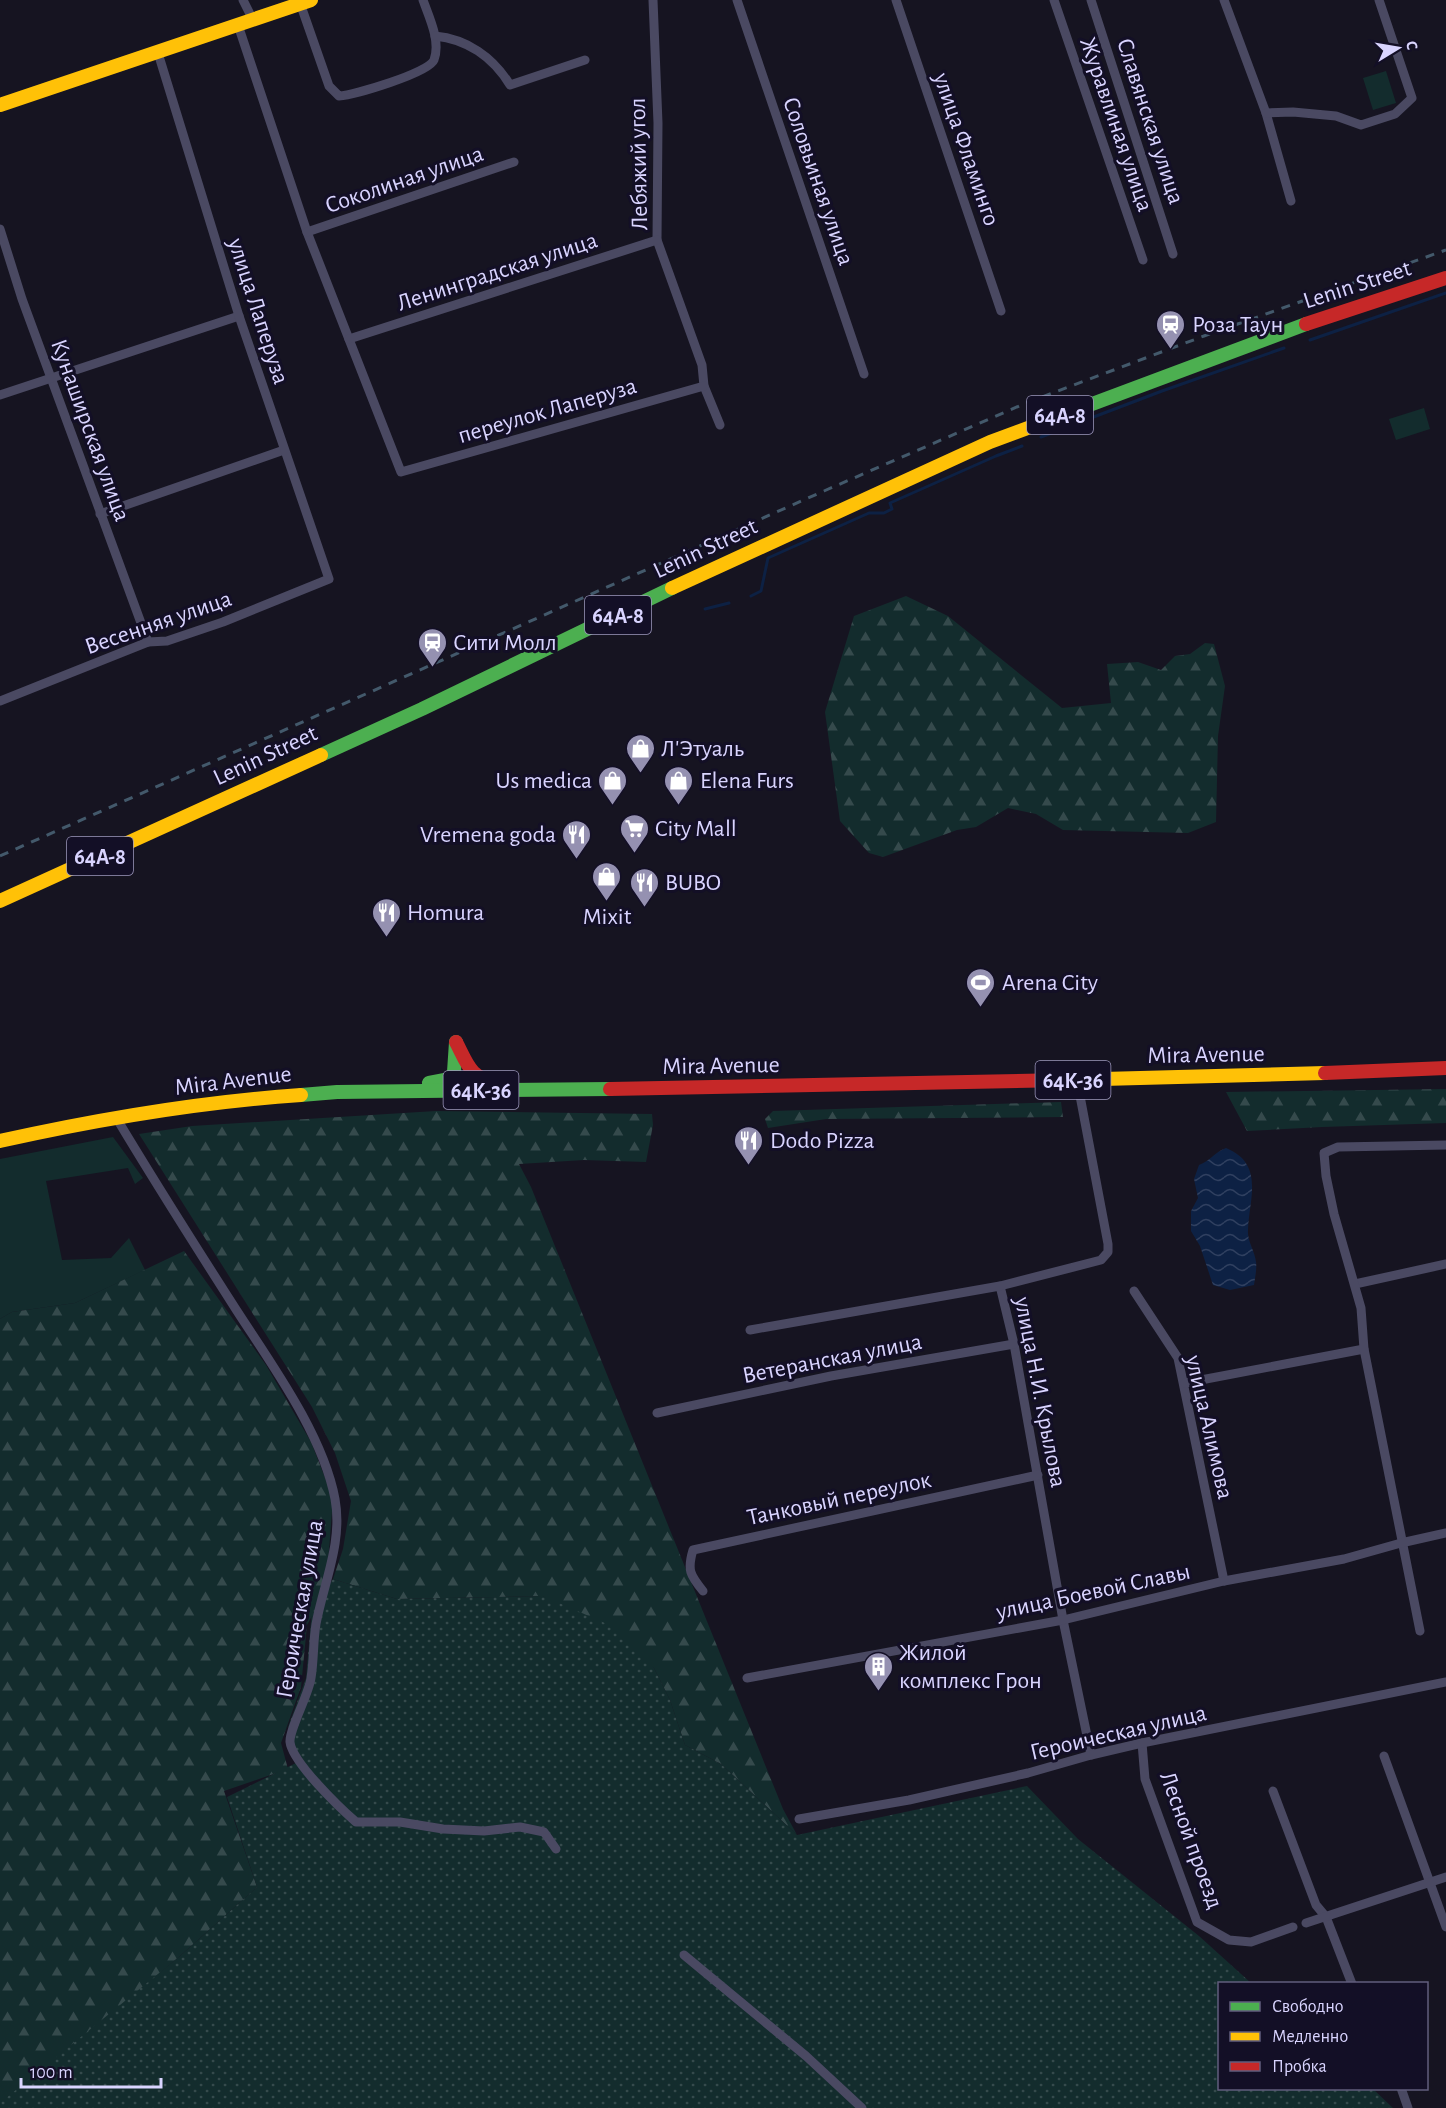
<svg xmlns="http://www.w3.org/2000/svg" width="1446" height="2108" viewBox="0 0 1446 2108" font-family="'Alegreya Sans',sans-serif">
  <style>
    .grass { fill: #132c2d }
    .forest { fill: url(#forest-firs) }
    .park { fill: url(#park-dots) }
    .water { fill: url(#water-waves) }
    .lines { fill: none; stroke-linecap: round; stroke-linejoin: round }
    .stream { stroke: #0d2144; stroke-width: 3 }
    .street { stroke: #4a4962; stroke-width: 9 }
    .fast { stroke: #4caf50; stroke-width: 14 }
    .slow { stroke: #ffc107; stroke-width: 14 }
    .jam { stroke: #c62828; stroke-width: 14 }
    .rail { stroke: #43596b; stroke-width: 3; stroke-dasharray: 9 8; stroke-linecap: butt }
    .labels { text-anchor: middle; stroke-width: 6; stroke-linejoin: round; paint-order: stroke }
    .shield { fill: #130f26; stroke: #9e99be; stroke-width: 1.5 }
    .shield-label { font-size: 22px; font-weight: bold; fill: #d9d4ff }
    .street-label { font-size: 24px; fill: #d9d4ff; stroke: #130f26 }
    .poi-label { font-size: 24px; fill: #d9d4ff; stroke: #130f26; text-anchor: start }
  </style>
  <defs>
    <pattern id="forest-firs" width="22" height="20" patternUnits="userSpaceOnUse" patternTransform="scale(1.5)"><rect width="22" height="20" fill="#132c2d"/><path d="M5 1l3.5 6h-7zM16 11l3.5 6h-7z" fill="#354a4c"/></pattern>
    <pattern id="park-dots" width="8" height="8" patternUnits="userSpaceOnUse" patternTransform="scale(1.5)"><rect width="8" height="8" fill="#132c2d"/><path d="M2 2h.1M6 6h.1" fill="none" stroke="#354a4c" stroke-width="1.8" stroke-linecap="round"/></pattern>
    <pattern id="water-waves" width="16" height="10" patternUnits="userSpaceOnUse" patternTransform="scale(1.5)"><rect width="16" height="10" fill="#0d2144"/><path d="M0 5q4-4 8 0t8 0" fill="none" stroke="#304060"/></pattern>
  </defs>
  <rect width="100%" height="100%" fill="#161421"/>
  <g class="grass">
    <polygon points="1386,71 1396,103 1373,110 1363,78"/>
    <polygon points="1424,408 1430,429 1396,440 1389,419"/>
    <polygon points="113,1137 143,1178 135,1184 128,1168 46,1181 62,1260 111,1258 129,1238 145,1270 75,1303 12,1312 0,1319 0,1159"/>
  </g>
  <g class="forest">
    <polygon points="906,596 948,616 1062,708 1111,703 1107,664 1138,662 1161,670 1175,656 1190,654 1205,643 1214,644 1225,686 1218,736 1216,822 1188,833 1063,830 1036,814 1008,808 976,827 957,830 883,857 869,853 840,821 825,712 854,616"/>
    <polygon points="1446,1089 1446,1123 1322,1127 1247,1131 1226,1092"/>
    <polygon points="1061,1102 1063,1117 826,1119 768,1128 765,1119 773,1111"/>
    <polygon points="436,1111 652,1114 653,1125 646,1162 584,1160 519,1164 531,1187 783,1809 797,1835 721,1764 685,1745 670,1700 654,1668 543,1596 397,1599 333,1579 343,1549 351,1501 335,1453 312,1407 139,1134 192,1126"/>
    <polygon points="184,1251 266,1365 311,1442 333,1498 326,1590 307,1625 301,1687 281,1743 288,1769 224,1791 257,1887 180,1956 0,2108 0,1319 12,1312 75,1303"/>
  </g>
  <polygon class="park" points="333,1579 397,1599 543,1596 614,1627 654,1668 670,1700 685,1745 721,1764 797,1835 1027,1786 1078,1839 1199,1936 1251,1983 1220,1984 1220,2088 1373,2089 1393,2108 0,2108 0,2103 180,1956 257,1887 227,1797 298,1762 288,1727 306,1678 312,1610"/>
  <path class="water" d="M1226,1148C1265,1164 1249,1199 1248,1230C1247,1241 1255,1251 1256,1262C1257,1269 1255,1278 1254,1285L1230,1290L1213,1285L1200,1246L1191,1231V1211L1198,1198L1194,1179L1199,1165C1210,1161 1215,1152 1226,1148Z"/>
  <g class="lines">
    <g class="stream">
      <polyline points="1310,340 1446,293"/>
      <polyline points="1041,437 1162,391 1284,348"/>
      <polyline points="751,596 761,591 768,558 869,513 884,513 892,509 890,503 996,456 1022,446"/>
      <polyline points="705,609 729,603"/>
    </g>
    <g class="street">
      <polyline points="243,0 253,20"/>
      <polyline points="653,0 658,123 657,240 702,365 704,386 720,425"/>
      <polyline points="737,0 864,374"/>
      <polyline points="896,0 1001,311"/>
      <polyline points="1054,0 1143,260"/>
      <polyline points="1091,0 1173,254"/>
      <polyline points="1224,0 1266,113 1291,201"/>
      <path d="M300,3L329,86L339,96C354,95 429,73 434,60C441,41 429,17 423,0"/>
      <polyline points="238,25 307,232 401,472 704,386"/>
      <path d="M435,36C467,39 493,57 510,85L585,60"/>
      <polyline points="1266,113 1293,112 1336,116 1361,125 1395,114 1412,98 1379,0"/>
      <polyline points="0,229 22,299 148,642"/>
      <polyline points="307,232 514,162"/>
      <polyline points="349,339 657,240"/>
      <polyline points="0,395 239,316"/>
      <polyline points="100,514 284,450"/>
      <polyline points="0,701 148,642 167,641 223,622 329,579 239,316 158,53"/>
      <path d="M117,1119C156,1184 196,1247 237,1311C272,1365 323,1435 335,1499C343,1542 324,1582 316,1624C313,1642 314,1660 311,1678C309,1694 289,1730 290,1742C292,1762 340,1808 356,1822H400L443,1829L484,1831L520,1827L544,1832L556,1849"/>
      <polyline points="1355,1284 1446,1264"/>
      <polyline points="1000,1286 1014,1344 1063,1620 1091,1755"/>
      <polyline points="1134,1291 1178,1358 1224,1581"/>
      <polyline points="750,1330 1000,1286 1101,1260 1108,1252 1108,1244 1077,1080"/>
      <polyline points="1185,1383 1364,1349"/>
      <polyline points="657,1413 831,1376 1014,1344"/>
      <path d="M703,1591C690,1575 687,1570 693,1550L1038,1475"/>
      <polyline points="1420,1631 1364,1349 1361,1308 1334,1214 1326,1176 1324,1153 1338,1147 1446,1145"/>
      <polyline points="747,1678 1063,1620 1224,1581 1344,1559 1401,1543 1446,1533"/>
      <polyline points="1142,1743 1145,1779 1197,1922 1229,1940 1251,1942 1293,1927"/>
      <polyline points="1384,1756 1446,1927"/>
      <polyline points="1273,1791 1316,1905 1326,1917 1352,1984"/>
      <polyline points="799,1819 909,1800 1028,1773 1091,1755 1142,1743 1446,1682"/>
      <polyline points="1306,1923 1446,1877"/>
      <polyline points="684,1955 806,2056 862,2108"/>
      <polyline points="1401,2088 1408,2108"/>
    </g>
    <g class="fast">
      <polyline points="1052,419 1306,324"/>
      <polyline points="321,755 422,709 672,588"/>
      <polyline points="429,1083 450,1079 454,1072 456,1042"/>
      <polyline points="301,1095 337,1092 610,1089"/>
    </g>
    <g class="slow">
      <polyline points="0,105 311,0"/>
      <polyline points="672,588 990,442 1052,419"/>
      <polyline points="0,901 321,755"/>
      <polyline points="1065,1080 1325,1073"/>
      <path d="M0,1141C99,1119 200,1102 301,1095"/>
    </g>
    <g class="jam">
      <polyline points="1306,324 1446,278"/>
      <path d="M456,1042C467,1063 470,1079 497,1083"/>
      <polyline points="1325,1073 1446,1068"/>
      <polyline points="610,1089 1065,1080"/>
    </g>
    <polyline class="rail" points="0,856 824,491 1026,403 1204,336 1446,250"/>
  </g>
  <defs>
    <symbol id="station-pin" viewBox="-11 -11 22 30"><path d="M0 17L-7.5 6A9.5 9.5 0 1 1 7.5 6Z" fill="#9591b1" stroke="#130f26"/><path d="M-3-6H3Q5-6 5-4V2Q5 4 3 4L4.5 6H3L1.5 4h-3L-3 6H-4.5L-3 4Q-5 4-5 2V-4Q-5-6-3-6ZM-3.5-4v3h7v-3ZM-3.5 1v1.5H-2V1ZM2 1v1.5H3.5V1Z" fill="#fff"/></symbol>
    <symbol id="shop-pin" viewBox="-11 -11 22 30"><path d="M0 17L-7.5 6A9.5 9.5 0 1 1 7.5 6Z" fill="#9591b1" stroke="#130f26"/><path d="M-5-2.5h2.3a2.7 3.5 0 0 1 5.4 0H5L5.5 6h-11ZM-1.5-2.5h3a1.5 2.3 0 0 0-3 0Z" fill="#fff"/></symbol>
    <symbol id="supermarket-pin" viewBox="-11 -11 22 30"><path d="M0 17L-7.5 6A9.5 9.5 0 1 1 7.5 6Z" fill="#9591b1" stroke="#130f26"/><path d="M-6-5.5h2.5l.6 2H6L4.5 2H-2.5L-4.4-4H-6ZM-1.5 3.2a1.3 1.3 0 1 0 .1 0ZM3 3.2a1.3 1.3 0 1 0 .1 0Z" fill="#fff"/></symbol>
    <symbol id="restaurant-pin" viewBox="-11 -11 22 30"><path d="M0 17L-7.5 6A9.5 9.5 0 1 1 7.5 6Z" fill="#9591b1" stroke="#130f26"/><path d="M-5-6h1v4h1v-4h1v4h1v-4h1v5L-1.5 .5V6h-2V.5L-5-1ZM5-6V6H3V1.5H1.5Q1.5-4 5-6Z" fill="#fff"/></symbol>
    <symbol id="stadium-pin" viewBox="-11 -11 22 30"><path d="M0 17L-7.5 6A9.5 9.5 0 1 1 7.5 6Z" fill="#9591b1" stroke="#130f26"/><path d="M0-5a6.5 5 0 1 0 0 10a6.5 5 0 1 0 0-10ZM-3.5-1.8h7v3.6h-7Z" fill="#fff"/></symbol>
    <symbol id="building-pin" viewBox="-11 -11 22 30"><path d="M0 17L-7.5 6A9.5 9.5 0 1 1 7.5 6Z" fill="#9591b1" stroke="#130f26"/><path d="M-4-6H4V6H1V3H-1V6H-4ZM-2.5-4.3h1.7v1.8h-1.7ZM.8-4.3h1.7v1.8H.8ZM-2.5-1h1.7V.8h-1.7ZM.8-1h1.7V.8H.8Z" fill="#fff"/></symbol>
  </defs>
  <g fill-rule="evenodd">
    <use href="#station-pin" x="1154" y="308" width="33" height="45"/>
    <use href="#station-pin" x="416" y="626" width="33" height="45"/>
    <use href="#shop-pin" x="624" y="732" width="33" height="45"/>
    <use href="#shop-pin" x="596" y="764" width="33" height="45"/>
    <use href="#shop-pin" x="662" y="764" width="33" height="45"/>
    <use href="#supermarket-pin" x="618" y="812" width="33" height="45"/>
    <use href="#restaurant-pin" x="560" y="818" width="33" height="45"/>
    <use href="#shop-pin" x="590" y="860" width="33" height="45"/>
    <use href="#restaurant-pin" x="628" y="866" width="33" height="45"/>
    <use href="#restaurant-pin" x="370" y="896" width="33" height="45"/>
    <use href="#stadium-pin" x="964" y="966" width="33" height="45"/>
    <use href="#restaurant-pin" x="732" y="1124" width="33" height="45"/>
    <use href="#building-pin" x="862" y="1650" width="33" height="45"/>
  </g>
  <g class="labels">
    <g class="shield">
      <rect x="1027" y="396" width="66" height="38" rx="4.5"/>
      <rect x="585" y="596" width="66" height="38" rx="4.5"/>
      <rect x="67" y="837" width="66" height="38" rx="4.5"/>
      <rect x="1035.5" y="1061" width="75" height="38" rx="4.5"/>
      <rect x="443.5" y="1071" width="75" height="38" rx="4.5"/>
    </g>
    <g class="shield-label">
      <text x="1060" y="423">64А-8</text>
      <text x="618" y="623">64А-8</text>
      <text x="100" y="864">64А-8</text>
      <text x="1073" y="1088">64К-36</text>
      <text x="481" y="1098">64К-36</text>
    </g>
    <g class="street-label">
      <text transform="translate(1151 121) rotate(72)" y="8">Славянская улица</text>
      <text transform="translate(1117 124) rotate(71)" y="8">Журавлиная улица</text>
      <text transform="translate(967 149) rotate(71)" y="8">улица Фламинго</text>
      <text transform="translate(638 164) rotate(-91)" y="8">Лебяжий угол</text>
      <text transform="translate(404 179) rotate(-19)" y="8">Соколиная улица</text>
      <text transform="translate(819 181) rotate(71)" y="8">Соловьиная улица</text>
      <text transform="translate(497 271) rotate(-18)" y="8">Ленинградская улица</text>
      <text transform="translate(1357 284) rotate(-18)" y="8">Lenin Street</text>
      <text transform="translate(259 311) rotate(72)" y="8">улица Лаперуза</text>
      <text transform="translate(547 410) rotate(-16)" y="8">переулок Лаперуза</text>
      <text transform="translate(91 430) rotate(70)" y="8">Кунаширская улица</text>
      <text transform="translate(705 548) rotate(-25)" y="8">Lenin Street</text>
      <text transform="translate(158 622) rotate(-19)" y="8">Весенняя улица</text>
      <text transform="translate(265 755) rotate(-25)" y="8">Lenin Street</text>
      <text transform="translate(1206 1054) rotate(-1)" y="8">Mira Avenue</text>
      <text transform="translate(721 1065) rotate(-1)" y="8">Mira Avenue</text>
      <text transform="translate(233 1080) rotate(-7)" y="8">Mira Avenue</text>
      <text transform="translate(832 1358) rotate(-11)" y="8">Ветеранская улица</text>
      <text transform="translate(1041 1392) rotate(79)" y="8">улица Н.И. Крылова</text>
      <text transform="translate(1210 1427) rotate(77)" y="8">улица Алимова</text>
      <text transform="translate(839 1498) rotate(-12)" y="8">Танковый переулок</text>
      <text transform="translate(1093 1591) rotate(-12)" y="8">улица Боевой Славы</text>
      <text transform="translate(299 1609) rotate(-80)" y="8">Героическая улица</text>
      <text transform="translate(1118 1732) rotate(-13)" y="8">Героическая улица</text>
      <text transform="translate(1192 1840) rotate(70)" y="8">Лесной проезд</text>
    </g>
    <g class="poi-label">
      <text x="1192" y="332">Роза Таун</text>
      <text x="453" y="650">Сити Молл</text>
      <text x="661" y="756">Л'Этуаль</text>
      <text x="592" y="788" text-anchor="end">Us medica</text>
      <text x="700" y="788">Elena Furs</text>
      <text x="655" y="836">City Mall</text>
      <text x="556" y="842" text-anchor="end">Vremena goda</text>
      <text x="665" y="890">BUBO</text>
      <text x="407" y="920">Homura</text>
      <text x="607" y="924" text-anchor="middle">Mixit</text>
      <text x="1002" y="990">Arena City</text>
      <text x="770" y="1148">Dodo Pizza</text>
      <text x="899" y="1660">Жилой<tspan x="899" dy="28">комплекс Грон</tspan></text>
    </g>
  </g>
  <rect x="1218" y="1982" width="210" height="108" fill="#130f26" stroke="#625e7d" stroke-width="1.5"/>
  <rect x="1230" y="2002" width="30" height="9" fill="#4caf50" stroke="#625e7d" stroke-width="1.5"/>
  <text x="1272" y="2012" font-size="18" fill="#d9d4ff">Свободно</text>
  <rect x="1230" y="2032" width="30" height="9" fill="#ffc107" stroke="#625e7d" stroke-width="1.5"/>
  <text x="1272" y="2042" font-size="18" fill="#d9d4ff">Медленно</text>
  <rect x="1230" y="2062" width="30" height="9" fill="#c62828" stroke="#625e7d" stroke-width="1.5"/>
  <text x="1272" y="2072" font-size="18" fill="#d9d4ff">Пробка</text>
  <g transform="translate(1398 48) rotate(79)" stroke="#130f26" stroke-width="4.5" paint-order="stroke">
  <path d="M0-4.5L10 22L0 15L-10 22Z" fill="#d9d4ff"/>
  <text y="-9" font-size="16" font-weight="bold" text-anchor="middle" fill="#d9d4ff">С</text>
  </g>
  <path d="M21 2078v9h140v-9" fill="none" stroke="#d9d4ff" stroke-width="3"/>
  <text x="30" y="2078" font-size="18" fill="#d9d4ff" stroke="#130f26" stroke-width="4.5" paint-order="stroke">100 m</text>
</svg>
